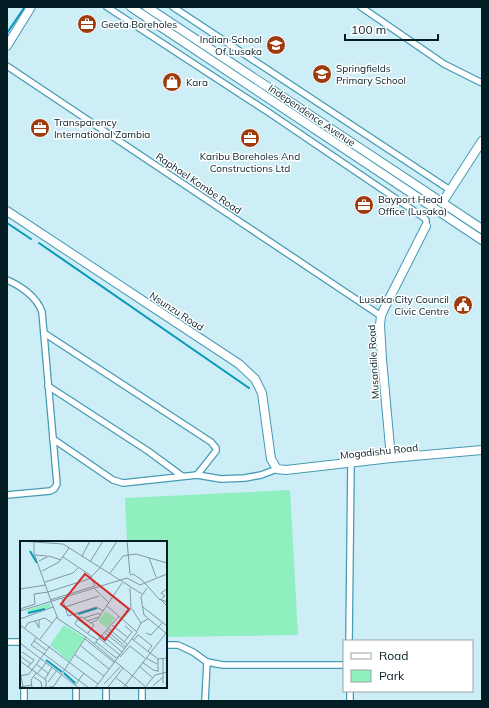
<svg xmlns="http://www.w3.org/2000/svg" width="489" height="708" viewBox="0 0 489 708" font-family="Mulish,sans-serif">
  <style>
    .park { fill: #90efbe }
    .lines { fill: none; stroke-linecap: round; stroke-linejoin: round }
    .stream { stroke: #0898b8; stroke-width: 2 }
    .street-casing { stroke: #459bb4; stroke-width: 8 }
    .secondary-casing { stroke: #459bb4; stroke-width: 10 }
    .street { stroke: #fff; stroke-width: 5.5 }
    .secondary { stroke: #fff; stroke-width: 8 }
    .labels { text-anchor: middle; stroke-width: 3; stroke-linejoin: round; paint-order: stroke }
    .poi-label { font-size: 10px; fill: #031d25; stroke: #fff; text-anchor: start }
    .street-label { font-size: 10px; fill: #031d25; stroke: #fff }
    .inset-river { fill: none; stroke: #0898b8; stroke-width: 2 }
    .inset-road { fill: none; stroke: #7c9aa3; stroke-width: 1 }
    .view { fill: #d62828; fill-opacity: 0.15; stroke: #d62828; stroke-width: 2 }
    .inset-edge { fill: none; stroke: #031d25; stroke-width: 2 }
  </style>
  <rect width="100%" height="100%" fill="#cdedf7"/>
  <polygon class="park" points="290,490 298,635 166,637 166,542 127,542 125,498"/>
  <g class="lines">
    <g class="stream">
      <polyline points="7,33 24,8"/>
      <polyline points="7,223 31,239"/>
      <polyline points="39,243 249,388"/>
    </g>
    <defs>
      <g id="street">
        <polyline points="107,7 268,112 423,217 426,220 426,226"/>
        <polyline points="173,7 450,190"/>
        <polyline points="361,7 444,64 482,83"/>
        <polyline points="7,66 381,316"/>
        <path d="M7,280C21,286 37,297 42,312L57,484L54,489L50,491L7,495"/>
        <polyline points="44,333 211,442 216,448 216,451 197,475"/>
        <polyline points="48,386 148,451 182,476"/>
        <polyline points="53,439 113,480 123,483 197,475 221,479 245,478 261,475 277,469"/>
        <polyline points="349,641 351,464"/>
        <polyline points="7,642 21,642"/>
        <polyline points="166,645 178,645 193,652 207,662 223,665 344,665"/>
        <polyline points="24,687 24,701"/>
        <polyline points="76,687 76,701"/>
        <polyline points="142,687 142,701"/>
        <polyline points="350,691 350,701"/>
        <polyline points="106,701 106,687"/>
        <polyline points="205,701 207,662"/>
      </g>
      <g id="secondary">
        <polyline points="131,7 482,240"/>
        <polyline points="147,7 482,229"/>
        <polyline points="7,46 31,7"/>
        <polyline points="442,203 482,141"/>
        <polyline points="7,211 239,364 255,379 262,393 271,459 277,469 286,470 391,458 482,450"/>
        <polyline points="391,458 382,359 380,325 381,316 385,307 426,226"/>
      </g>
    </defs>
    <use href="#street" class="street-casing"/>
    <use href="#secondary" class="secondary-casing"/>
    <use href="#street" class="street"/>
    <use href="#secondary" class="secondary"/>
  </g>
  <defs>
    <symbol id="office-disc" viewBox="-11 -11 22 22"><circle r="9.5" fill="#9f3a0c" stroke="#fff"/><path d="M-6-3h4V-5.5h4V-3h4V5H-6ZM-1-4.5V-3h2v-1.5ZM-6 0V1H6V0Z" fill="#fff"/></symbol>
    <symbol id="school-disc" viewBox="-11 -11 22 22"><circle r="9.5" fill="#9f3a0c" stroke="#fff"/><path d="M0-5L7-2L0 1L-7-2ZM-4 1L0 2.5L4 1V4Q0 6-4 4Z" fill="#fff"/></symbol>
    <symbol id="shop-disc" viewBox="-11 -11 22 22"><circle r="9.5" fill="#9f3a0c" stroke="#fff"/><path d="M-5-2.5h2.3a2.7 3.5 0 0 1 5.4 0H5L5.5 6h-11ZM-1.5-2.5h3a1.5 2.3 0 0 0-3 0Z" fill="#fff"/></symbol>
    <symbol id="civic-disc" viewBox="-11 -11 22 22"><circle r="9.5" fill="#9f3a0c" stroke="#fff"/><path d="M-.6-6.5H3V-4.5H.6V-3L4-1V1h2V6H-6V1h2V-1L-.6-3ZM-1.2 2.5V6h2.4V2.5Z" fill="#fff"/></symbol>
  </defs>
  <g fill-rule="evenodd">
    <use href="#office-disc" x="76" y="13" width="22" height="22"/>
    <use href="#school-disc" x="265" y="34" width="22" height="22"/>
    <use href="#school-disc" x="311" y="63" width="22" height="22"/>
    <use href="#shop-disc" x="161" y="71" width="22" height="22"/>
    <use href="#office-disc" x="29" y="117" width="22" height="22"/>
    <use href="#office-disc" x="239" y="127" width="22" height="22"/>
    <use href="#office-disc" x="353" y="194" width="22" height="22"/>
    <use href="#civic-disc" x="452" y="294" width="22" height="22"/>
  </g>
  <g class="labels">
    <g class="poi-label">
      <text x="101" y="28">Geeta Boreholes</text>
      <text x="262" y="43" text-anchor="end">Indian School<tspan x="262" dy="12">Of Lusaka</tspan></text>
      <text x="336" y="72">Springfields<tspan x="336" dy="12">Primary School</tspan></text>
      <text x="186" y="86">Kara</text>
      <text x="54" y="126">Transparency<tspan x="54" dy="12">International Zambia</tspan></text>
      <text x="250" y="160" text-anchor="middle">Karibu Boreholes And<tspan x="250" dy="12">Constructions Ltd</tspan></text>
      <text x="378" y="203">Bayport Head<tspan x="378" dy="12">Office (Lusaka)</tspan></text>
      <text x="449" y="303" text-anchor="end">Lusaka City Council<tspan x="449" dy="12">Civic Centre</tspan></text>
    </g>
    <g class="street-label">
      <text transform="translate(312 115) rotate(34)" y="4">Independence Avenue</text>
      <text transform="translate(199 183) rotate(34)" y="4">Raphael Kombe Road</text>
      <text transform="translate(177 311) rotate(33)" y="4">Nsunzu Road</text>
      <text transform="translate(373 362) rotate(-93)" y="4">Musandile Road</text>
      <text transform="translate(379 451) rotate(-6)" y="4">Mogadishu Road</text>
    </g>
  </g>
  <g transform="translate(20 541)">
    <rect width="147" height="147" fill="#cdedf7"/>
    <path d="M30,62L31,66L8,73L7,69Z" fill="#90efbe"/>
    <path d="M86,70L95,77L87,87L78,80ZM44,84L65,97L49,120L30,104Z" fill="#90efbe"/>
    <path class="inset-river" d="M10,10L17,22M8,72L25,68M58,73L77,67M26,119L42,131M44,132L55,142"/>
    <path class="inset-road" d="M0,0L43,3L122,53M107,0L110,33M14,2V12L31,60M15,14L27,15M62,15L70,0M43,16L70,34L75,45M129,17L136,36M19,20L29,15L41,19M70,21L83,0M80,27L97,0M22,30L39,21L49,7M90,32L103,15L116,13L147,22M110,34L113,33L122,39L140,59M25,41L53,32L58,27M127,47L121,56L124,74L147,93M0,48L26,44M75,48L89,62M28,51L69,38L80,27M42,57L48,75L76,66L84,70M142,57L145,55L141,52L147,48M30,59L75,45M31,60L38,78L66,96L127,147M147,61L140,58L147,65M45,66L79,55M123,66L147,85M0,68L15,63L14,53L28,51M112,68L121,82M0,70L107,37L120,44L147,33M64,77L79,72L80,74M0,78L33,66M57,78L71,88M15,80L19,87V79M67,80L79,76M71,82L77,79L102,42M0,84L78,143M92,84L107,96M97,84L111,68L110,47M5,87L8,82L25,77L32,82M88,87L108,104M86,89L106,106M117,90L121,82L128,78M84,91L105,108M68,92L74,84L62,76L58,77L55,83L71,95L78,99M126,92L131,94L143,81M82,94L102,111M17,96L11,104L24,113M79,97L100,114M20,98L37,76M65,98L95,122M112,98L138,118L147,117M114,99L118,94L121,96L132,105L128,110M14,100L26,109M76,101L96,117L99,115M104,101L112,91L105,85M0,102L59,147M74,103L99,75M61,105L89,128M2,111L14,119L8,126M24,113L69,147M55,114L84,135M0,115L11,123M100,116L110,105L125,117M126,117L137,123M0,120L26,139V146M122,121L133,129L138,130M16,123L29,133M119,125L133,137M0,129L3,146M138,131V118M17,133L26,122M0,135L9,133L30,105M14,136L21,141L22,147M95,136L108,146M25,138L32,126M28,141L37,129M143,142V118M84,143L101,125M55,144L64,132M126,145L135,134L147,131M133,145L143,136M0,146L12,144M88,146L103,127M12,147L11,139L16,132M26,147L34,145L66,96M75,147L117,91L87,65M103,147L146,92"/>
    <path class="view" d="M65,33L109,68L85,99L41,63Z"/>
    <rect width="147" height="147" class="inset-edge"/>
  </g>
  <rect width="489" height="708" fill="none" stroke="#031d25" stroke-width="16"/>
  <rect x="343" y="640" width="130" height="52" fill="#ffffff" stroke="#9aa5a8"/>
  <rect x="351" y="653" width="20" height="6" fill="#ffffff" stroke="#9aa5a8"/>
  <text x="379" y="660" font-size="12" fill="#031d25">Road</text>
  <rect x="351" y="670" width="20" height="12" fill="#90efbe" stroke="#9aa5a8"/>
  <text x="379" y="680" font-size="12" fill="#031d25">Park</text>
  <path d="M345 34v6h93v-6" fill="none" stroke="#031d25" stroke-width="2"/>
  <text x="351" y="34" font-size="12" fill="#031d25" stroke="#ffffff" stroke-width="3" paint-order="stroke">100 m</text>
</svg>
